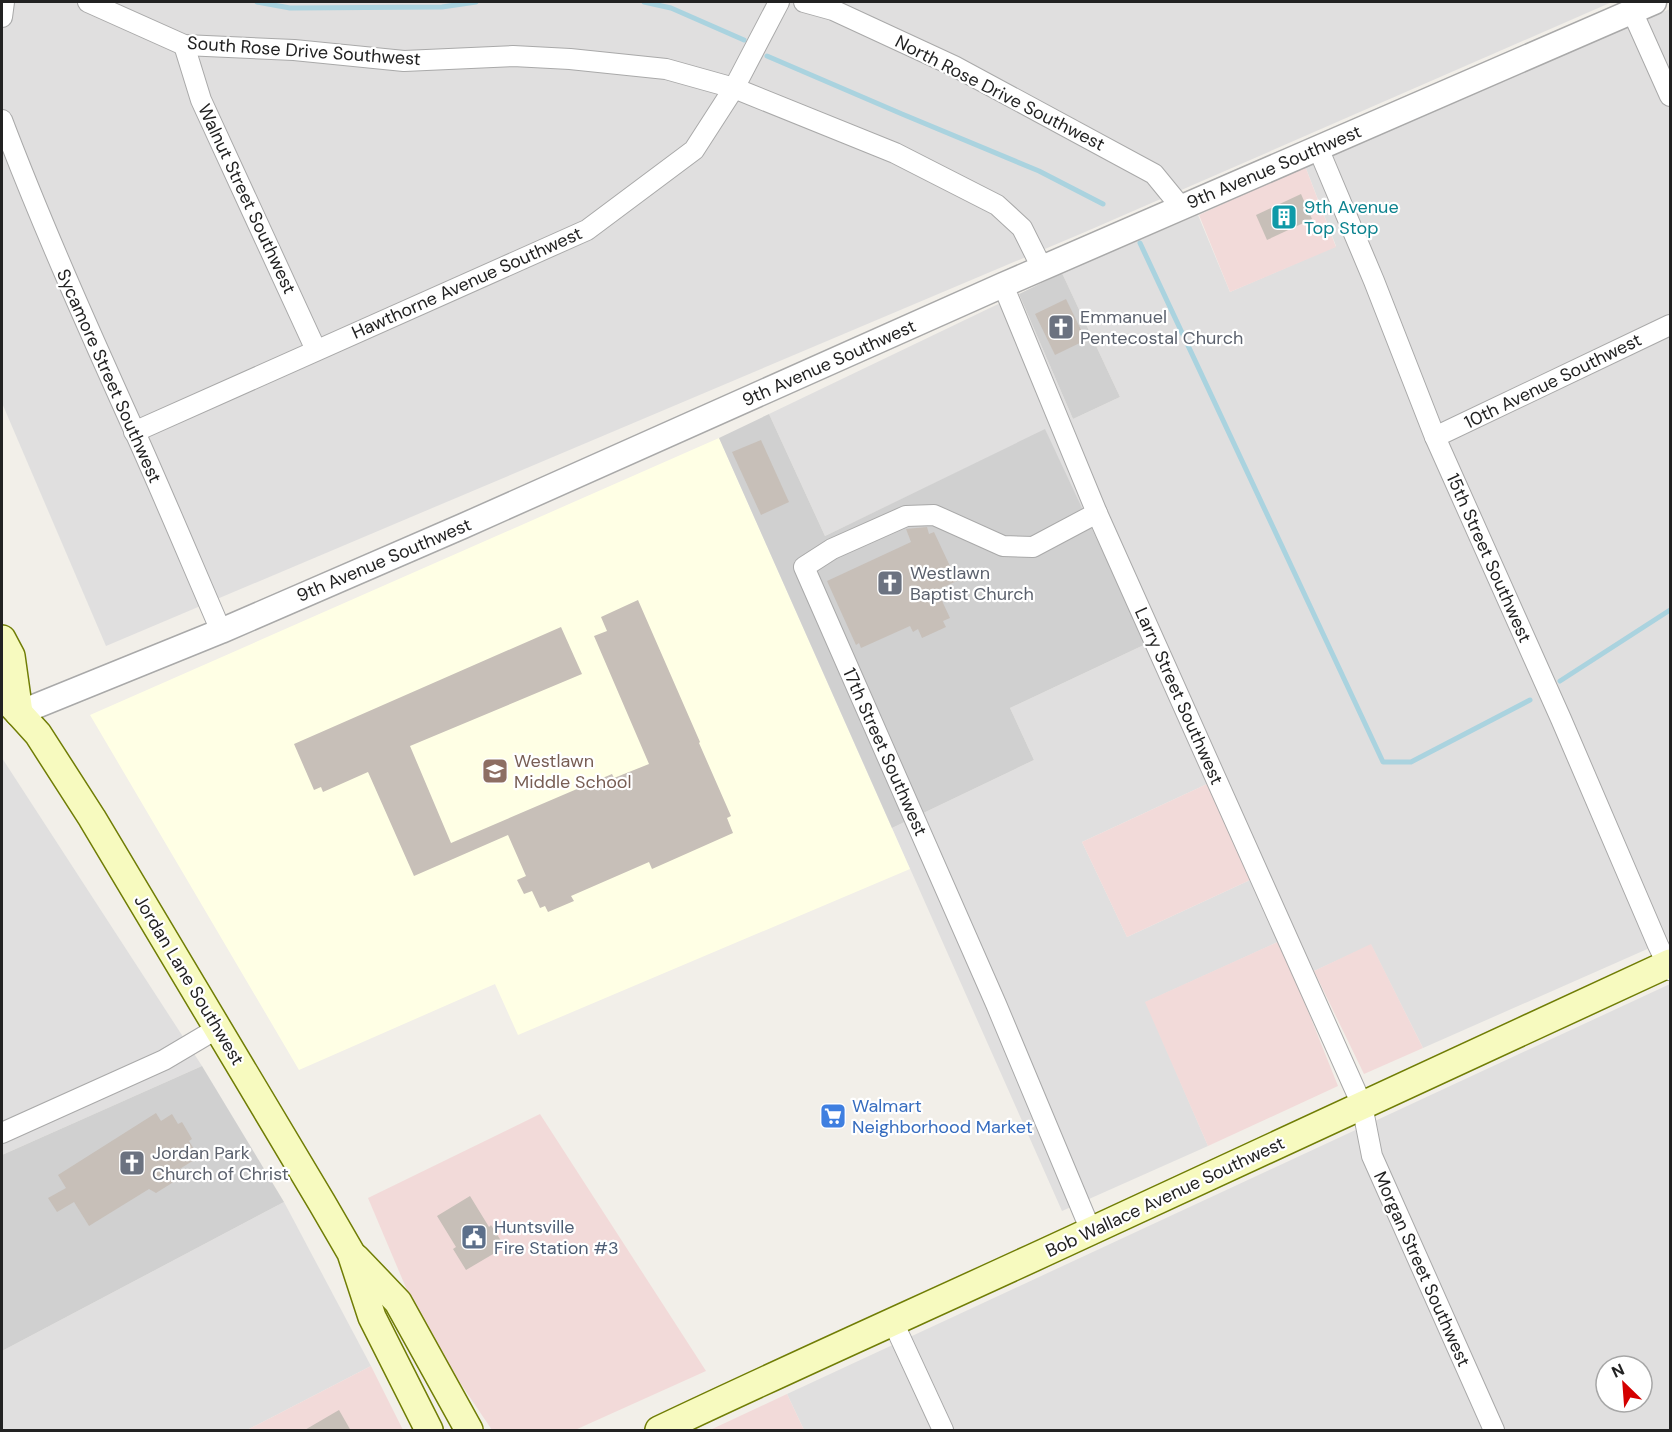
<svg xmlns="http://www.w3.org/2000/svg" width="1672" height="1432" viewBox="0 0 1672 1432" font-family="'DM Sans',sans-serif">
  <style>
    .residential { fill: #e0dfdf; fill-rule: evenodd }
    .commercial { fill: #f2dad9 }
    .education { fill: #ffffe5 }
    .religious { fill: #d0d0d0 }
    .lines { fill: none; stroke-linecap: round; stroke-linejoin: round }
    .stream { stroke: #aad3df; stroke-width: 5 }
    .building { fill: #c7bfb8 }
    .minor-casing { stroke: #a9a9a9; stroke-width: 22 }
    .tertiary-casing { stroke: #a9a9a9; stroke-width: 27 }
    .secondary-casing { stroke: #707d05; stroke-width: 30 }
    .minor { stroke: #fff; stroke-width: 20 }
    .tertiary { stroke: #fff; stroke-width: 24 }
    .secondary { stroke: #f7fabf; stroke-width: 27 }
    .labels { text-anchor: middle; stroke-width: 4.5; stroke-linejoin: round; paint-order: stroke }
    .street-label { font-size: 18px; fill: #222; stroke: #fff }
    .culture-label { font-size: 18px; fill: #0d838f; stroke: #fff; text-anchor: start }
    .worship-label { font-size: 18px; fill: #5b616d; stroke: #fff; text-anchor: start }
    .education-label { font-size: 18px; fill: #785e54; stroke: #fff; text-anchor: start }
    .shop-label { font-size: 18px; fill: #366cbe; stroke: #fff; text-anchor: start }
    .service-label { font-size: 18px; fill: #4e5e75; stroke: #fff; text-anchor: start }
  </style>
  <rect width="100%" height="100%" fill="#f2efe9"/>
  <g class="residential">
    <polygon points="2,2 1612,2 1085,232 106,646 2,403"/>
    <polygon points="1670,9 1670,939 1423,1048 1371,945 1314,971 1220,778 1082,842 1127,937 1250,880 1280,941 1146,1002 1208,1146 1062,1211 892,828 1034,760 1010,708 1146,644 1045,430 825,536 769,414 1019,294 1073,419 1120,397 1062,273 1198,215 1230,292 1336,246 1305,166"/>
    <polygon points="2,758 202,1066 2,1155"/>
    <path d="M1670,984V1430H804L787,1394ZM1606,1366H1642V1402H1606Z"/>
    <polygon points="284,1202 371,1366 247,1430 2,1430 2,1351"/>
  </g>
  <g class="commercial">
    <polygon points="1305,166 1336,247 1230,292 1199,215"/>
    <polygon points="1207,784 1250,880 1127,937 1082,842"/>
    <polygon points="1280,941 1338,1086 1208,1146 1145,1002"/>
    <polygon points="1371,944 1423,1048 1364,1074 1314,971"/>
    <polygon points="540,1114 706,1371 575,1430 492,1430 423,1328 368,1198"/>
    <polygon points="371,1366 403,1430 247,1430"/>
    <polygon points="787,1394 804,1430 710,1430"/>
  </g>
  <polygon class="education" points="719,438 910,869 518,1035 495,984 299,1070 90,715"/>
  <g class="religious">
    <polygon points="1062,273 1120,397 1073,419 1019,294"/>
    <polygon points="769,414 825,536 1045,429 1146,644 1010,708 1034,760 892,828 719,438"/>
    <polygon points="202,1066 284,1202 2,1351 2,1155"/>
  </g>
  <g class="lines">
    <g class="stream">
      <polyline points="257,2 290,8 442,7 476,2"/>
      <polyline points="644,2 671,8 744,40"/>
      <polyline points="767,56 902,114 1039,171 1103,204"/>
      <polyline points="1140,243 1383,762 1411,762 1530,700"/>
      <polyline points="1560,681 1670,610"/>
    </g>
  </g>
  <g class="building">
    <polygon points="1301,194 1312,219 1267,240 1256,215"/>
    <polygon points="1066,299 1086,340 1055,355 1035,314"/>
    <polygon points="761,440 789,502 761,515 732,452"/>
    <polygon points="927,527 929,534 934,532 957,581 937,590 950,618 943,621 946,627 922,638 918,629 913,632 910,626 861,648 859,643 856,645 827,581 911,542 906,529"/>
    <polygon points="638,600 700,742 699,743 731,816 727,818 733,833 652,869 649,862 571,896 574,901 548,912 545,906 540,908 532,891 524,894 517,880 526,876 508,835 414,876 368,772 323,792 321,787 314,790 294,744 561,627 582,674 410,746 451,843 612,774 614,778 649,764 594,636 607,631 601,617"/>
    <polygon points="156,1113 161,1121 172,1114 178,1124 182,1122 192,1139 189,1141 199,1157 178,1170 180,1178 156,1193 149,1189 89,1226 74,1202 57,1212 48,1198 66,1188 58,1175"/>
    <polygon points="470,1196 489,1227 491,1225 505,1247 466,1270 453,1249 456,1247 437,1216"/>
    <polygon points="339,1410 351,1431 303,1431"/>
  </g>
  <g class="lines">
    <defs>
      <g id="minor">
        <polyline points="88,2 184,45 294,50 404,61 513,56 570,59 666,69 734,88 895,153 997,205 1022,228 1042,268"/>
        <polyline points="804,2 833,10 954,66 1154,174 1181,207"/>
        <polyline points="1632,11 1670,96"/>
        <polyline points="2,17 4,2"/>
        <polyline points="184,45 201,100 316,350"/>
        <path d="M2,120C42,225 88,328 134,430C164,497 192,564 221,631"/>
        <polyline points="1318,148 1374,281 1435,437 1561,719 1658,945 1670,970"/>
        <polyline points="1003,285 1097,513 1362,1105 1372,1156 1494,1430"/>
        <polyline points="134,432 587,230 694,150 734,88 779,2"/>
        <polyline points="1435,437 1670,325"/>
        <polyline points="2,1133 164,1060 218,1028"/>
        <polyline points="1091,1231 996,1004 804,567 832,549 906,516 934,515 1003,546 1033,547 1097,513"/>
        <polyline points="893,1322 943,1430"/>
      </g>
      <polyline id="tertiary" points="19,713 221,631 463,526 1003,285 1654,2"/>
      <g id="secondary">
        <polyline points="2,639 11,656 19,713"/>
        <polyline points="2,695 19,713 38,734 92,818 322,1203 351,1253 372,1317 429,1430"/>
        <polyline points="356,1258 398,1302 469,1430"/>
        <path d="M659,1430C802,1362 947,1298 1091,1231C1285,1142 1477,1051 1670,963"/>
      </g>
    </defs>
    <use href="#minor" class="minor-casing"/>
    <use href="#tertiary" class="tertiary-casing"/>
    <use href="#secondary" class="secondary-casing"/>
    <use href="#minor" class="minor"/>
    <use href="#tertiary" class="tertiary"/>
    <use href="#secondary" class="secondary"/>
  </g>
  <defs>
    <symbol id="building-square" viewBox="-11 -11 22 22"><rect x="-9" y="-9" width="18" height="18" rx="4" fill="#0f9aa8" stroke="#fff"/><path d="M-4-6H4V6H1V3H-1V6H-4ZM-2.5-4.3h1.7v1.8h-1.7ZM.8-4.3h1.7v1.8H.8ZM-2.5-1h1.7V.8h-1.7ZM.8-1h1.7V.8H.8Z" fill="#fff"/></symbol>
    <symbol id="church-square" viewBox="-11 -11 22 22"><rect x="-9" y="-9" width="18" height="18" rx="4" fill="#6b7280" stroke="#fff"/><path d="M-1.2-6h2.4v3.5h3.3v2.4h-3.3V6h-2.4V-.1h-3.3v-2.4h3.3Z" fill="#fff"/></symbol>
    <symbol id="school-square" viewBox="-11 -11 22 22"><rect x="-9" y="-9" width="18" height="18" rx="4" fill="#8d6e63" stroke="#fff"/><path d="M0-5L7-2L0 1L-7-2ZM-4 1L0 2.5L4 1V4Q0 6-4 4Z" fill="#fff"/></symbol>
    <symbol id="supermarket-square" viewBox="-11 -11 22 22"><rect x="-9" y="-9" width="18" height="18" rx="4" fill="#3f7fe0" stroke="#fff"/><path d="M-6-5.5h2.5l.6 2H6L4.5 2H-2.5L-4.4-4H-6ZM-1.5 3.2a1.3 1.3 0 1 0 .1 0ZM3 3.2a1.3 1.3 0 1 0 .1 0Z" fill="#fff"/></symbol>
    <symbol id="civic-square" viewBox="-11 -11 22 22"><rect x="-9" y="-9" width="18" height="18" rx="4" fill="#5c6f8a" stroke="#fff"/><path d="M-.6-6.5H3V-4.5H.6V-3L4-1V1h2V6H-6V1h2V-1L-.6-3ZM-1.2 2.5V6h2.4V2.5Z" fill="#fff"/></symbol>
  </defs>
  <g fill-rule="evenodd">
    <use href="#building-square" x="1269" y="202" width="30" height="30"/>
    <use href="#church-square" x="1046" y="312" width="30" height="30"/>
    <use href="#church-square" x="875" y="568" width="30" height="30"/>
    <use href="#school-square" x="480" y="756" width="30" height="30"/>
    <use href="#supermarket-square" x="818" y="1101" width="30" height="30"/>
    <use href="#church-square" x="117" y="1148" width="30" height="30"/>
    <use href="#civic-square" x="459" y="1222" width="30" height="30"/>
  </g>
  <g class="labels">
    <g class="street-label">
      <text transform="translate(304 51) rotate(4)" y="6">South Rose Drive Southwest</text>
      <text transform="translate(1000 93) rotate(27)" y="6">North Rose Drive Southwest</text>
      <text transform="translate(1274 167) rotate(-23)" y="6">9th Avenue Southwest</text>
      <text transform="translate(247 199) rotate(65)" y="6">Walnut Street Southwest</text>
      <text transform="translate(467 283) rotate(-24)" y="6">Hawthorne Avenue Southwest</text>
      <text transform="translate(829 363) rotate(-24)" y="6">9th Avenue Southwest</text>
      <text transform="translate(109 376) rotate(66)" y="6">Sycamore Street Southwest</text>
      <text transform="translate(1553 381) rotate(-26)" y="6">10th Avenue Southwest</text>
      <text transform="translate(1489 558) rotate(66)" y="6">15th Street Southwest</text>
      <text transform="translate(384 560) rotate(-23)" y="6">9th Avenue Southwest</text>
      <text transform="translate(1179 696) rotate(66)" y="6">Larry Street Southwest</text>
      <text transform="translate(885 752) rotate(66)" y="6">17th Street Southwest</text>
      <text transform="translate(189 980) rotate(59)" y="6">Jordan Lane Southwest</text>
      <text transform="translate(1165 1197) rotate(-25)" y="6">Bob Wallace Avenue Southwest</text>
      <text transform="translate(1422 1269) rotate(66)" y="6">Morgan Street Southwest</text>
    </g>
    <g class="culture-label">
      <text x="1304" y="213">9th Avenue<tspan x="1304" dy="21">Top Stop</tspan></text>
    </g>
    <g class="worship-label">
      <text x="1080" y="323">Emmanuel<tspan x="1080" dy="21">Pentecostal Church</tspan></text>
      <text x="910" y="579">Westlawn<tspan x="910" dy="21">Baptist Church</tspan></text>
      <text x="152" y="1159">Jordan Park<tspan x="152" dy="21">Church of Christ</tspan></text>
    </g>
    <g class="education-label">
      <text x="514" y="767">Westlawn<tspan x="514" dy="21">Middle School</tspan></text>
    </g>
    <g class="shop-label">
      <text x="852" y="1112">Walmart<tspan x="852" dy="21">Neighborhood Market</tspan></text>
    </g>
    <g class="service-label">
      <text x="494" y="1233">Huntsville<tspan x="494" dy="21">Fire Station #3</tspan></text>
    </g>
  </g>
  <rect width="1672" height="1432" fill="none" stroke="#222222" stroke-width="6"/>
  <g transform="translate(1624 1384) rotate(335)"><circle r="28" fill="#ffffff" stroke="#a7a7a7" stroke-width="1.5"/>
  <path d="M0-4.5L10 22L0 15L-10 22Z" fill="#d40000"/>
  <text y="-9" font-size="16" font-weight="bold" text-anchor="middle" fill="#222222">N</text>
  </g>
</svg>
